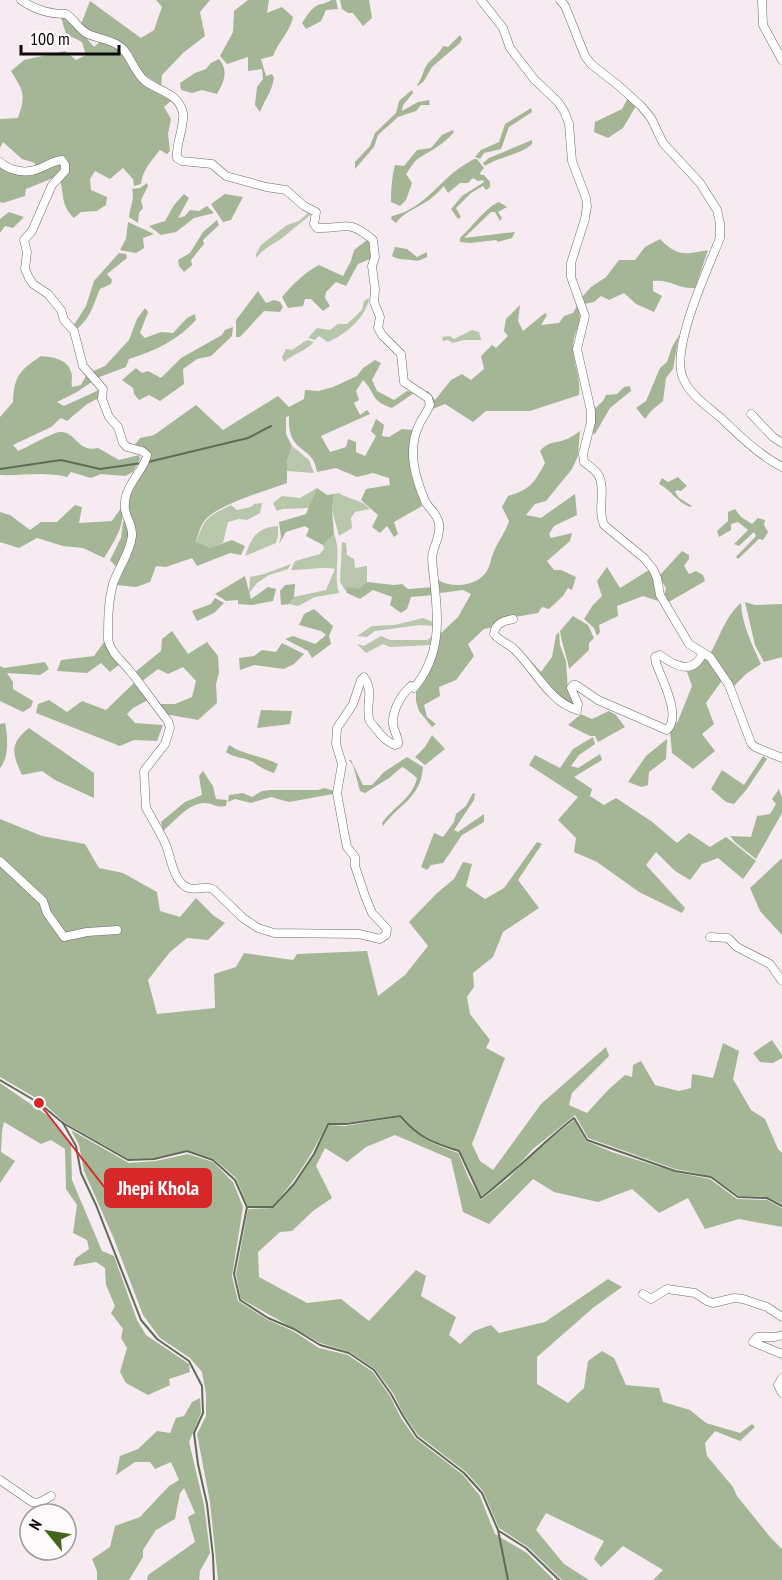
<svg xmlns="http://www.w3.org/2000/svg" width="782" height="1580" viewBox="0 0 782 1580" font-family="'PT Sans Narrow',sans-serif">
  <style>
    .green { fill: #b8c7ab }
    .forest { fill: #a5b696 }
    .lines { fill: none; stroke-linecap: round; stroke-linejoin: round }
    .stream { stroke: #616c57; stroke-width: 2 }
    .street-casing { stroke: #71696d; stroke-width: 9 }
    .street { stroke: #fff; stroke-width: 8 }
    .leader { fill: none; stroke: #d62828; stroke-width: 2 }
    .callout-dot { fill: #d62828; stroke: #fefafc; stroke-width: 2 }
    .callout { fill: #d62828; stroke: #d62828; stroke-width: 2 }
    .callout-label { font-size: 20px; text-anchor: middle; font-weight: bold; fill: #fff }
  </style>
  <rect width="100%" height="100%" fill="#f5ebf0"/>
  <g class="green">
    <path d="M310,211L313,213C304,220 295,227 286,235C275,244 266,246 256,258V254L261,245L287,225L299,221Z"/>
    <path d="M369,298C366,318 346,334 328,342L319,336L315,340L308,338L317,328L330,330L338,324H347L362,310L364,301Z"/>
    <polygon points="472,330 479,332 481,340 464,340 453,343 448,340 443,341 442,337 450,336 454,339"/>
    <path d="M307,340L314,342C304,352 293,354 284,362L282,357L286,349L292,350Z"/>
    <polygon points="292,446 309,460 314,473 287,471 287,461"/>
    <polygon points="317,488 309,508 282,509 277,511 273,503 282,496 300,498"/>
    <path d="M339,493C351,501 359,498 370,509L355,512L351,518L352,528L339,536L332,510L334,494Z"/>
    <path d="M262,503L260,513L247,520L239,519L228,522L223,543L210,548L196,543C205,517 207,517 231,505L237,510L251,507L254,504Z"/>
    <path d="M278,526V536L276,543L245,556C252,537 256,528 278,526Z"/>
    <path d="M334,534C342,554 333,573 339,593L315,597L298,606L289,604L294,597L326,590L335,569C325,566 303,570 291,570L295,561L320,554L324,549L323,545Z"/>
    <polygon points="342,542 346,543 347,555 354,559 355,568 367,566 367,582 359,590 347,587 347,593 340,582"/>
    <polygon points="291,564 288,569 269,575 257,583 249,593 250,577 264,574"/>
    <polygon points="423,618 435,623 436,626 420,625 375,631 367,637 357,636 372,626 395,625"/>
    <polygon points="435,634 431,645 390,647 383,644 366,653 357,644 364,646 381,636 390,640 427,640"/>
  </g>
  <g class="forest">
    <polygon points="156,0 210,0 200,12 205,36 183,53 162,75 161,86 140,72 126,49 87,30 81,24 90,1 141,38 154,30 162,7"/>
    <path d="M248,0H269L267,13L282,7L293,17C290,32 278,42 273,56L261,59L266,76L272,74L274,78C271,94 266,97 260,112L255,105L257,87L263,79L262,69L248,71V57L227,64L220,56L233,32L234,11Z"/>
    <path d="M331,0H336L338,9L326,10L321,21L306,29L302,23C306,17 310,10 316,6C322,3 326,4 331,0Z"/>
    <polygon points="340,0 369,0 372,18 363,26 353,13 348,13 342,9"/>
    <path d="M61,17L70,19L94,47L102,40L120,49L133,70L172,100L164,107L171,119L168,134L170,151L167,154L160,150C151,161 142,171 141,184L134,186L133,179L123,168L110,179L95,171L90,179L91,190L107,197L106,205L97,211L81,212L74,218C61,206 64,195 60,179L66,171L62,159L35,169V163L22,159L3,142L0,148V119L18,118C26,95 24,92 11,71L24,60L65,51L76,60L86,55L82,42L66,34Z"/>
    <path d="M460,35L462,39L460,43L432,67L424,81L418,86L417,85C423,78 423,68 429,62C435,56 439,54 443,46L448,47Z"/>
    <path d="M219,59C229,71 224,82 217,94L202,90L192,93L181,90L180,83L195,73L206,69L211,63Z"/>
    <polygon points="412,90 413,93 403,105 402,111 418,102 429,100 430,105 421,105 416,111 398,117 378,135 374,147 355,169 355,162 370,146 375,133 396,113 399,101"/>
    <polygon points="628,98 636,106 623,128 608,138 594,132 595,122 622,109"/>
    <polygon points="531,108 532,112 509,127 501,149 484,153 480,159 475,157 481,150 499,142 505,124"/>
    <path d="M453,130L454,132C444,144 432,150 419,158C414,161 410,169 406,174L412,183L406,200L400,206L391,202C391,190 392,176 395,165L404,166L417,150L431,148L442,135Z"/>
    <path d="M532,140V144C519,156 499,156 485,166L483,163L489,158Z"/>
    <path d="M474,159H477L484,168L480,173L481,175H484L490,182V187L486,190L483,186L471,193L456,208L461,217L458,219L451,209L462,196L484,182L483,180L478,181L473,178L468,183H460L448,193L444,186C439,191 435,196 429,200C419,207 402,213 396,223L391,219L392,216C418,211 435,188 454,172C460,167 467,163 474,159Z"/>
    <polygon points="56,163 62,165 63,170 53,178 26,189 25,196 3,203 0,202 0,165 12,172"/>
    <path d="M147,183L148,186L141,200L143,208L139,213L138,223L129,217C130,207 135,199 132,189L140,188Z"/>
    <polygon points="184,194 189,198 178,218 185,216 190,210 199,211 207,206 214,213 194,218 176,232 161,235 149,226 165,221 174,205"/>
    <polygon points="225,194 243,197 231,220 223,222 211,204"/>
    <path d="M499,202L507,207L498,212L502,218L500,221L495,212H491L464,238L515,232L512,238L498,242L496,240L470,243L460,242V238C472,227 486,207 499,202Z"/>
    <polygon points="9,212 24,217 13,228 5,226 0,233 0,219"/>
    <polygon points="217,220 219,225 203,240 204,244 191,260 192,265 184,272 179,266 178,260 190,253 203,232"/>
    <polygon points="128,222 154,234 143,238 144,248 136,253 120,250 126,239"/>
    <path d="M660,239C677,256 684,255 708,250L695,288C676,289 672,279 653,281V291L662,296L654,312L636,304L624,293L609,300L601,296L594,302L584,304L582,297L591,287L606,277L619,260H635L645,247Z"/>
    <path d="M367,240L372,245L370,259L358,264L346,286L336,282L326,292L325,298L330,306L323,311L311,299H305L303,306L288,308L282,297C292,285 305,272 319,265L343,276L351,261L354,250Z"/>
    <path d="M395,247L407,249L417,257L427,252V257L418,261C409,259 399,261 392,256Z"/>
    <path d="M119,253L126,254L127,258L107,274L112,280L111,284L100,289C92,307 92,316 76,330L74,325L86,306L94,281Z"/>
    <polygon points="258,291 266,303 274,300 280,302 283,307 280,312 264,311 240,337 236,337 236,320"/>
    <path d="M520,305L518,321L523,331L545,313L547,315L541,325L559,323L564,316L573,313L577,306C585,324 573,330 573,347C573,364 581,375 579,395L530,411H486L473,422L445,404L430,410L425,392L428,391L435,400L451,380L462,374L471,380L484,369L481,356L492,345L496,348L508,336L504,331L506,319Z"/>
    <path d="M145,308L148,312L140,333L145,338L161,332L173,333L187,318L195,314L196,320C178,340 155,351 129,359L126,367L97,378L91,372L105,366L129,340L137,319Z"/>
    <polygon points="233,327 232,336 211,356 197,359 183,369 184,384 160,401 149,395 139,400 134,394 133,388 122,380 136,368 142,373 148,371 161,378 181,358 222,335 225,330"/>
    <polygon points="679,335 673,369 666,378 663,401 651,411 645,419 636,408 646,401 660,368 667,362 672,347"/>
    <path d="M41,356C52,357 68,359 71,372C73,377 71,381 72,387L81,385L87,374L93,381L77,392L57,402L64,406L99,390V398L87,404L67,421L61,418L51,427L13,445L18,451C28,447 50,434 59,432C76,430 77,453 98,448L119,460L139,455L140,459L133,472L125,476L101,474L91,478L71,472L67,477C45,471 22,476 0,475V417L13,402C14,376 20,370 41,356Z"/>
    <path d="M375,360L381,363L372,380L377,391L394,400L407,391L414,393L392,408C369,400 377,394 363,380L356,391L359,400L354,403L360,415L367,410L370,414L321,436L330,452L346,447L348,439L356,442V452L365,456L376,436L371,431L376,419L384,425L382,436L389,437L402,429L413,430L411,474L422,506L394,522L398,534L394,537L387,526L380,533L372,527L378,515L361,500L366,489L390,485L389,478L373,473L357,477L336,468L317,472C313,443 287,456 289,416L286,417V434L292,446L287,461V483C266,491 219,504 205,520C200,526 198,535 196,542L210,548L232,540L245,546L241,555L230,553L197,566L192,558L166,567L156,566L150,582L136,587L117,585L131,554L127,509L128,496L142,470L150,460L149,454L133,447L140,438L154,435L196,405L223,430L278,396L289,407L304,399L305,390L319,391L333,387L357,376L363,368Z"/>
    <polygon points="630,386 631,391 610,408 595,434 592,433 593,410 603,401 606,395 617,394 624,387"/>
    <path d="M580,431L578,456L572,469L546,501L535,504L526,515L541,518L575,494L577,515L554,526L549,534L551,538L572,533L570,541L547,561L554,570H561L576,577L572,590L568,588L563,596L549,609L542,607L538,613L503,619L494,627L484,629L468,644L474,656L456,680L439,687L440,696L424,705L427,717L436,724L432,727L419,711L416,701V689L435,655L441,633L458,617L471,594L463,590L440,593L438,580C453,589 480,586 488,569C491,563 491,557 494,551C499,540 505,533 509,521L502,507L508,496C530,490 535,482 545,463L540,451C550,440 555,444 567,439C571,437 576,434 580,431Z"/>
    <path d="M678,477L687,486L681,491L677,490L675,492L679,498L692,506L690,507C677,502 671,490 659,484L662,478L668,482Z"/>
    <polygon points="317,488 327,495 334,494 332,510 334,534 323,545 306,536 309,529 305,526 286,532 279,544 281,537 279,522 306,514"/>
    <path d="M75,505L82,507L79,523L112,521L121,508C127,523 112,545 104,558L83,548L63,546L37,538L19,548L0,542V512L10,515L30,530L41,522H57Z"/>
    <polygon points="735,509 741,517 752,524 758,518 765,520 764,525 768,532 763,540 759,539 738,559 736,557 756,536 754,532 739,546 734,544 748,530 738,522 731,524 731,530 719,537 717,531 728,521 728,512"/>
    <path d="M125,521C136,536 124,553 118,569L110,560L121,538L123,522Z"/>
    <polygon points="682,551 689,555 689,559 684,566 689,574 696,571 703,575 705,581 667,603 664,596 666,588 659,576"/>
    <polygon points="607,567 620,588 649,570 652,575 658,601 643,596 617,606 618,616 599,625 600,632 597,636 594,628 584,619 593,605 602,596 597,581"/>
    <polygon points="245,576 251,599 268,587 276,589 273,601 252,605 238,604 238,600 226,601 215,594"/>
    <polygon points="367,582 394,585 402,584 408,589 434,587 434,595 411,597 407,609 401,613 390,605 392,597 373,590 360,599 347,593 347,587 359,589"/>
    <polygon points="295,584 294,597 289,604 281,605 280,591 285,585"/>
    <polygon points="215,598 224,603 214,613 197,621 192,611 211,604"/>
    <polygon points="745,602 755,605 782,604 782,657 764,662 755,645"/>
    <path d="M741,603C742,624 752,645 761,664L746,674L732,688L710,654C720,637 726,615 741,603Z"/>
    <polygon points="314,609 333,626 329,636 331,644 312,658 308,651 285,639 293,636 315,644 326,635 321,631 299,625 304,614"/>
    <path d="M573,616L588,625L594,638L589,643V650L569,669C567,656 562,645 560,631Z"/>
    <polygon points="172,631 188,654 207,642 218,656 219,673 216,684 217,703 198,720 165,714 158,704 175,704 192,697 196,681 183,667 168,674 158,669 141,682 134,673 161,651 162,639"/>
    <polygon points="559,632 560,645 566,661 568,691 575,702 575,707 564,702 529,664 531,661 541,672 552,657 556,635"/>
    <polygon points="104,642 114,659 120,664 110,672 101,663 87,673 57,671 61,660 94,656"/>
    <polygon points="282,643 304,654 294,664 284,669 254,665 240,670 239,658 254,656 262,650 276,652"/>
    <polygon points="705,657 710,660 723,679 706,703 714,724 702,734 715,751 693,769 672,753 670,731 678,721 692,686 686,669"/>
    <polygon points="45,662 49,669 40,675 7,673 13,682 13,689 33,701 31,707 23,712 0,701 0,666 4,668"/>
    <polygon points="135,682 148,700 133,708 127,714 135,723 163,725 157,741 134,740 120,746 36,713 38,704 49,700 67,712 82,701 106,710"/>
    <polygon points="261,710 292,711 290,724 257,728"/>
    <polygon points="609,711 616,715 625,727 598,742 595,736 590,736 568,725 581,714 592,719"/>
    <path d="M5,723C8,736 9,758 0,768V724Z"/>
    <path d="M29,728L94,773V798L55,780L42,771L22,775C12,753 9,744 29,728Z"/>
    <polygon points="432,735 445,749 425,765 415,757 425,747"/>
    <polygon points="593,737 595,744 579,755 571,766 578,768 600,754 602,760 574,777 592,789 590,796 604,805 616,798 651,821 677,843 689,833 710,847 726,837 756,861 743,879 718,858 702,864 690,880 675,871 656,852 646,865 685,908 682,913 639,892 597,862 574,852 576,838 558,820 578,797 529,765 535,755 560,768 573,749"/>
    <polygon points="667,739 666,759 649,772 648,785 642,787 628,782 646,756"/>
    <path d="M229,745C246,756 261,755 278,764L274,773C265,770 260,767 253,762C244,757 234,758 226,752Z"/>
    <polygon points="763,756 767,759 747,789 734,804 726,802 711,789 722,770 744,785"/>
    <path d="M407,757L423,767C421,798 399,804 383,826L382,823C394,806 412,799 417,778L406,769L402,767L389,778L365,793L360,791L353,765L349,760H351L363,785H372L384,772Z"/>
    <path d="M203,771L213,786L216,799L227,800L226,806C216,808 211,802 203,803C187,805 175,821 163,831L161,822L185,802L202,795L199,776Z"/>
    <polygon points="325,788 334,791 333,794 289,802 271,797 251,803 235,799 228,802 229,795 243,793 252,797 262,791 270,790 318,790"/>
    <polygon points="779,789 782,798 782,813 756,859 736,843 730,836 751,837 757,816 770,814 776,804 772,799"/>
    <polygon points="473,793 475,794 474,800 454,830 458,832 484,814 484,822 462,835 443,863 431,865 427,870 421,867 434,833 443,837 454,822 456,814 466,806"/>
    <path d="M0,819L42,836L85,844L99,868L123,873L157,892L160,911L180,917L196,898L214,916L225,923L208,940L187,938L170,952L148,980L157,1014L215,1008L214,974L236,967L244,953L293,960L297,954L367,951L378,996L405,975L428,946L409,922L437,893L454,879L463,862L472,864L466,886L485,899L504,888L537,842L542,844L518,880L539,908L503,932L493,957L473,973L474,987L467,997L470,1014L490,1040L486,1048L505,1058L472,1144L480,1161L493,1170L541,1104L606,1047L609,1056L572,1093L569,1105L587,1113L609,1089L625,1075L632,1077L633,1065L641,1061L655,1085L679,1091L691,1088L692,1074L713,1078L723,1043L739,1051L733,1079L751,1110L765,1119L778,1149L782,1153V1204L768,1197L739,1196L711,1176L675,1169L588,1138L575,1115L533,1149L507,1177L481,1196L460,1151C434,1142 418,1135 400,1115L345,1123H327C312,1156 296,1179 273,1206H248L236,1178L214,1159L187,1150L154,1158L128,1159L64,1122L41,1101L0,1077Z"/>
    <polygon points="782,858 782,935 760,911 750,888"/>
    <polygon points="772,1040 782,1055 782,1058 773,1063 760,1062 753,1053"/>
    <polygon points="0,1083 51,1118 71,1143 72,1180 102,1251 114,1256 137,1320 146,1335 189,1364 190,1372 169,1379 170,1385 148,1395 126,1383 120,1372 127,1348 121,1338 123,1329 111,1313 115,1306 106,1285 105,1268 96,1262 73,1266 76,1258 89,1249 87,1240 73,1233 77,1205 66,1189 65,1149 51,1140 41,1144 4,1122 2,1131 1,1152 15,1161 0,1183"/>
    <path d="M399,1117C417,1137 433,1144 458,1153L469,1179L481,1200L508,1179L535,1151L574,1120L586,1141L612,1152L675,1172L710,1179L737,1199L767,1200L782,1208V1227L739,1219L705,1229L688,1198L659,1213L632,1189L598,1202L554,1192L533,1179L489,1224L463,1212L451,1159L395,1135L366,1147L347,1162L325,1148L316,1166L332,1198L313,1211L292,1231L280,1232L258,1252L259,1277L307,1303L341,1299L369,1321L416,1270L426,1276L421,1296L456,1317L449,1335L460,1344L474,1331L491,1325L499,1333L545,1322L608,1279L622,1287L594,1307L537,1357V1384L568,1403L584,1388L588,1361L602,1351L614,1358L626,1385L659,1388L663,1402L690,1410L706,1423L740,1433L752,1424L755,1427L740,1441L715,1431L705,1443L707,1456L733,1487L737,1496L771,1538L782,1549V1580H653L663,1570L623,1546L601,1567L594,1559L604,1541L546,1513L536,1530L564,1564L589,1580H562L528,1547L499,1528L483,1491L466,1472L418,1435L404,1415L393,1393L375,1369L350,1352L320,1343L241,1299L236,1274L248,1209L274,1208C298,1182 313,1159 328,1125L345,1126Z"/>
    <polygon points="71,1130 129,1163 156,1161 188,1154 213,1162 233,1182 243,1207 232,1276 238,1301 268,1320 293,1331 319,1348 348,1355 373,1372 390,1396 401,1418 415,1438 463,1475 480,1496 495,1534 527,1553 554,1580 218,1580 210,1502 197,1434 206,1416 206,1394 202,1372 190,1358 160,1338 143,1315 114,1239 84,1171 79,1145"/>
    <polygon points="200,1398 201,1413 189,1442 204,1505 210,1553 200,1571 199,1580 147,1580 148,1575 195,1542 188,1517 195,1513 184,1488 180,1493 175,1519 156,1530 143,1550 143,1557 129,1580 97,1580 97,1571 92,1559 110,1547 115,1526 140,1517 169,1486 179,1480 171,1462 155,1469 150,1462 135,1462 116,1475 120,1456 138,1449 157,1431 170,1433 176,1418 184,1416 192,1402"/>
  </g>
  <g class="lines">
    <g class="stream">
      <polyline points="148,462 248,438 271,426"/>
      <polyline points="0,469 61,460 100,469 142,463"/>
      <polyline points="0,1080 39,1103 63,1123 76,1146 81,1173 96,1205 141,1320 157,1339 189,1361 202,1386 203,1413 194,1433 198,1464 207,1504 213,1556 214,1580"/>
      <polyline points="63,1123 128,1160 154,1159 187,1151 213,1160 235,1180 247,1207 234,1274 240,1300 268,1318 294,1329 320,1345 349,1353 374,1370 391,1394 403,1416 417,1437 464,1473 482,1493 498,1530 508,1580"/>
      <path d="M247,1207H273L294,1184L314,1154L328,1124H346L400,1116C418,1137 433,1143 459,1151L481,1198C514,1173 542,1143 574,1118L587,1140L675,1171L711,1177L738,1197L767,1198L782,1206"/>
      <polyline points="499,1531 526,1548 559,1580"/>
    </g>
    <defs>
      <g id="street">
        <path d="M481,0L503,28L510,48L534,79L558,102L564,111L569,124L572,161L586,198L587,206L585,219L571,263V277L585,316L577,349L591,411V422L583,454L584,462C589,466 596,470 599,476C606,491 597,509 604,525L644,558L653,569L657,578L660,595L689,644L710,657L729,685L751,743L755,747L782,758"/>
        <path d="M560,0L565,6L585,56L591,64L619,86L641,106L651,118L663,143L700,183L717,210L720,223V238C708,269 670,348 683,378C689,394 708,407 721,418C740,436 758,454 782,467"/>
        <polyline points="762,0 763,25 782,60"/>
        <path d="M0,162C10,171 26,174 38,169C47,166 52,161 62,160L65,165V171L52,185L32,231L24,240L27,252L25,269L29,278L33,284L48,294L61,310L64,320L74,331L83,366L103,389L102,399L109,417L118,427L123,443L127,447L142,451L147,455C146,466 129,482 126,496C121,516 133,521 132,536C130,554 118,568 113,584C108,602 108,622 108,640C112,654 121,660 130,671C143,687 155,705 168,721L170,728L165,744L144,771L146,808C153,820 160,832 166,845C171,858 173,879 186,887C195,892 204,885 213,889L243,918L258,928L274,933L359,934L380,939L386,935L387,929L372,913L365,896L355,866V857L347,847L345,837L337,793L342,764L336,744L337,728L353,704L361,680L364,677C374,691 366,704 369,719C370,723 374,726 377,730C382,737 387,742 395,745L398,744C399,737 394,732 393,725C392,711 400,696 411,686L414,688C447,648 436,606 432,559C432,547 441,538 439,524C438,514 429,509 425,501C415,477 407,450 419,425C422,418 427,412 430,405L428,398L404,382L401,354L382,335L378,328L380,317L374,302L375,289L372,266L375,257L373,240C347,218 346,229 317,228L314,224L316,212L304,206L286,190L266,187L226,176L212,164L182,161L177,158C175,147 185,125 183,113C179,93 158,91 145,81C134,72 131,56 121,47C111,39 97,39 86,33C78,28 74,19 66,14C49,14 35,10 21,0"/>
        <polyline points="751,414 773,437 782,443"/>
        <path d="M513,619C504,621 495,623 494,634C499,641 510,644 516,651C535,670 550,702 577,710L578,704L571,688L573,685H576L598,700L667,730C682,716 662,680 656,663L655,657L660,655C676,667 693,675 703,653"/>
        <polyline points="0,861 43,901 47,913 64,937 87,932 117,930"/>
        <polyline points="710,937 728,938 737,947 770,964 782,981"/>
        <polyline points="643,1294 651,1299 667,1289 695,1293 707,1301 713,1303 734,1298 743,1299 767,1307 782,1317"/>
        <polyline points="782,1335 775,1337 757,1337 753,1342 782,1354"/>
        <polyline points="782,1378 778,1385 782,1393"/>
        <polyline points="0,1480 32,1502 39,1503 51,1496"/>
      </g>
    </defs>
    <use href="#street" class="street-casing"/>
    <use href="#street" class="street"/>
  </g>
  <path class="leader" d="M39 1103L105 1188"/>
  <circle class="callout-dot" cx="39" cy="1103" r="6"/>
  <rect class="callout" x="105" y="1169" width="106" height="38" rx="6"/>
  <g class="callout-label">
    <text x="158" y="1195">Jhepi Khola</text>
  </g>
  <g transform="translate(48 1532) rotate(300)"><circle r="28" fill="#fefafc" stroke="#9e9a9c" stroke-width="1.5"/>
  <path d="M0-4.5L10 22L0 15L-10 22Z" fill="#43651c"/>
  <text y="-9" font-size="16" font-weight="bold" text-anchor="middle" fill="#0d0a0c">N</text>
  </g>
  <path d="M21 45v9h98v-9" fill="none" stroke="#0d0a0c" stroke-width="3"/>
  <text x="30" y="45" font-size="18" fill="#0d0a0c" stroke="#fefafc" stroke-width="4.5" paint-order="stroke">100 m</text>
</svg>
